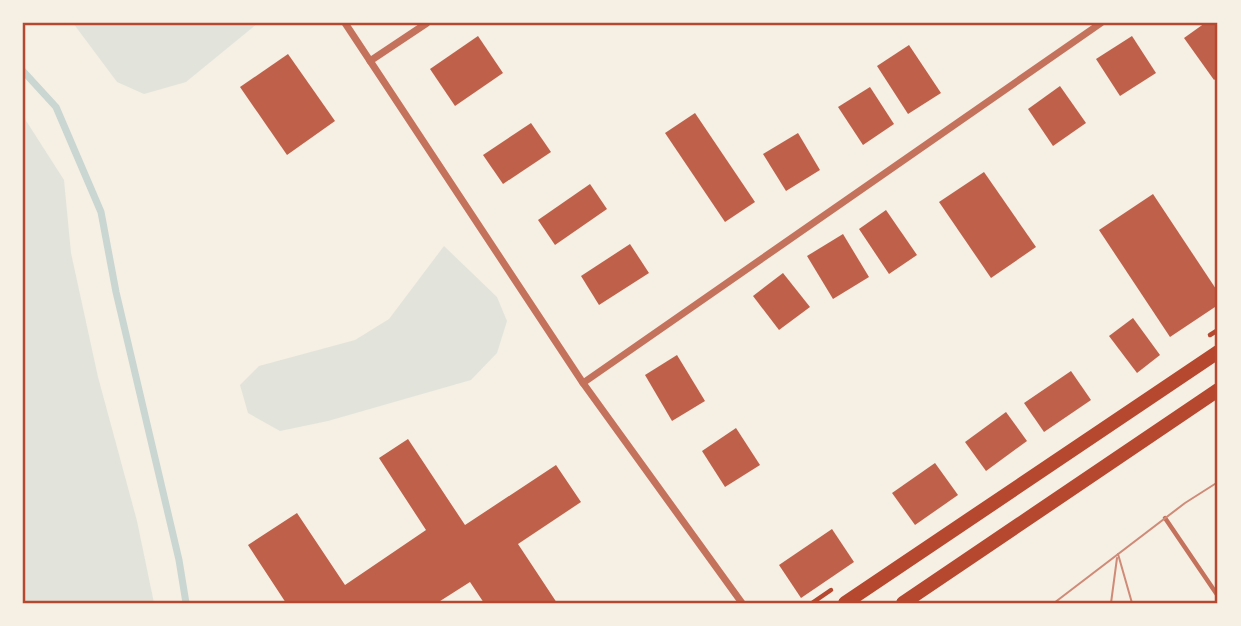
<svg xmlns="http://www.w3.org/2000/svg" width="1241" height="626" viewBox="0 0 1241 626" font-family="'Nunito Sans',sans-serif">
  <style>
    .green { fill: #e2e4dc }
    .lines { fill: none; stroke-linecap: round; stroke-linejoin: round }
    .stream { stroke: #c9d6d2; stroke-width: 7 }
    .building { fill: #bf614a }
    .path { stroke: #b5482f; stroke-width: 4.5 }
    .service { stroke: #c5725c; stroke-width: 4.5 }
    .minor { stroke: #c5725c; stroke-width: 7 }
    .secondary { stroke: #b5482f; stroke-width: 14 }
    .tram { stroke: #cf8b77; stroke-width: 2 }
    .neatline { fill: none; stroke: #b5482f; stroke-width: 2.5 }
  </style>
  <rect width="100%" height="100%" fill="#f6efe4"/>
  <g class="green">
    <polygon points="73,23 258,23 186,82 144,94 117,82"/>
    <polygon points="23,116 64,180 71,253 98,377 137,521 154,603 23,603"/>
    <polygon points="444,246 497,297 507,321 497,353 471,380 328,421 280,431 248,413 240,385 259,366 355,340 389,319"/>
  </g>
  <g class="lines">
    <polyline class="stream" points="23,71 56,107 101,212 116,292 179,560 186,603"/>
  </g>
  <g class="building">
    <polygon points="1205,23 1218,23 1218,77 1214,80 1184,38"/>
    <polygon points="478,36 503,73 455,106 430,69"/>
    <polygon points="1132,36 1156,73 1120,96 1096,59"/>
    <polygon points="909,45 941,93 908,114 877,66"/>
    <polygon points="288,54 335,121 287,155 240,87"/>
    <polygon points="1060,86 1086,123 1053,146 1028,109"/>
    <polygon points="870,87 894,124 863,145 838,107"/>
    <polygon points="695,113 755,202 725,222 665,133"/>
    <polygon points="531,123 551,152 503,184 483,155"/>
    <polygon points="798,133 820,170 786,191 763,154"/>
    <polygon points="984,172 1036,247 991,278 939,202"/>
    <polygon points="590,184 607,209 555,245 538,220"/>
    <polygon points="1153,194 1218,292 1218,305 1170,337 1099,230"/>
    <polygon points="886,210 917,255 889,274 859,229"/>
    <polygon points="843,234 869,277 833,299 807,256"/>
    <polygon points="630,244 649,273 599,305 581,276"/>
    <polygon points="783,273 810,307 779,330 753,296"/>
    <polygon points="1133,318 1160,355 1137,373 1109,336"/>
    <polygon points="677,355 705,401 672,421 645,375"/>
    <polygon points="1071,371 1091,400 1044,432 1024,403"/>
    <polygon points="1006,412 1027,441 986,471 965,442"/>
    <polygon points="736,428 760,465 725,487 702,451"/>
    <polygon points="408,439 465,525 556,465 581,502 518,544 557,603 484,603 470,582 437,603 286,603 248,545 297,513 345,585 426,530 379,458"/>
    <polygon points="935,463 958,495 915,525 892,493"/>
    <polygon points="832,529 854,562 801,598 779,565"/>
  </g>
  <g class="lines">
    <g class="path">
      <polyline points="1210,335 1218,330"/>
      <polyline points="812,603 831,590"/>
    </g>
    <polyline class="service" points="1165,518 1218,596"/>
    <g class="minor">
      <polyline points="345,23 583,383 742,603"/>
      <polyline points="370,61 427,23"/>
      <polyline points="583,383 1101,23"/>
    </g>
    <g class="secondary">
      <polyline points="845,603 1218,352"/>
      <polyline points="903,603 1218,390"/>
    </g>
    <g class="tram">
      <polyline points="1118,554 1132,603"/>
      <polyline points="1054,603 1185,503 1218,482"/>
      <polyline points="1111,603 1117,558"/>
    </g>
  </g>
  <rect width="1241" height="626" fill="none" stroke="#f6efe4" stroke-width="49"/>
  <rect x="24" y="24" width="1192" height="578" class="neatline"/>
</svg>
